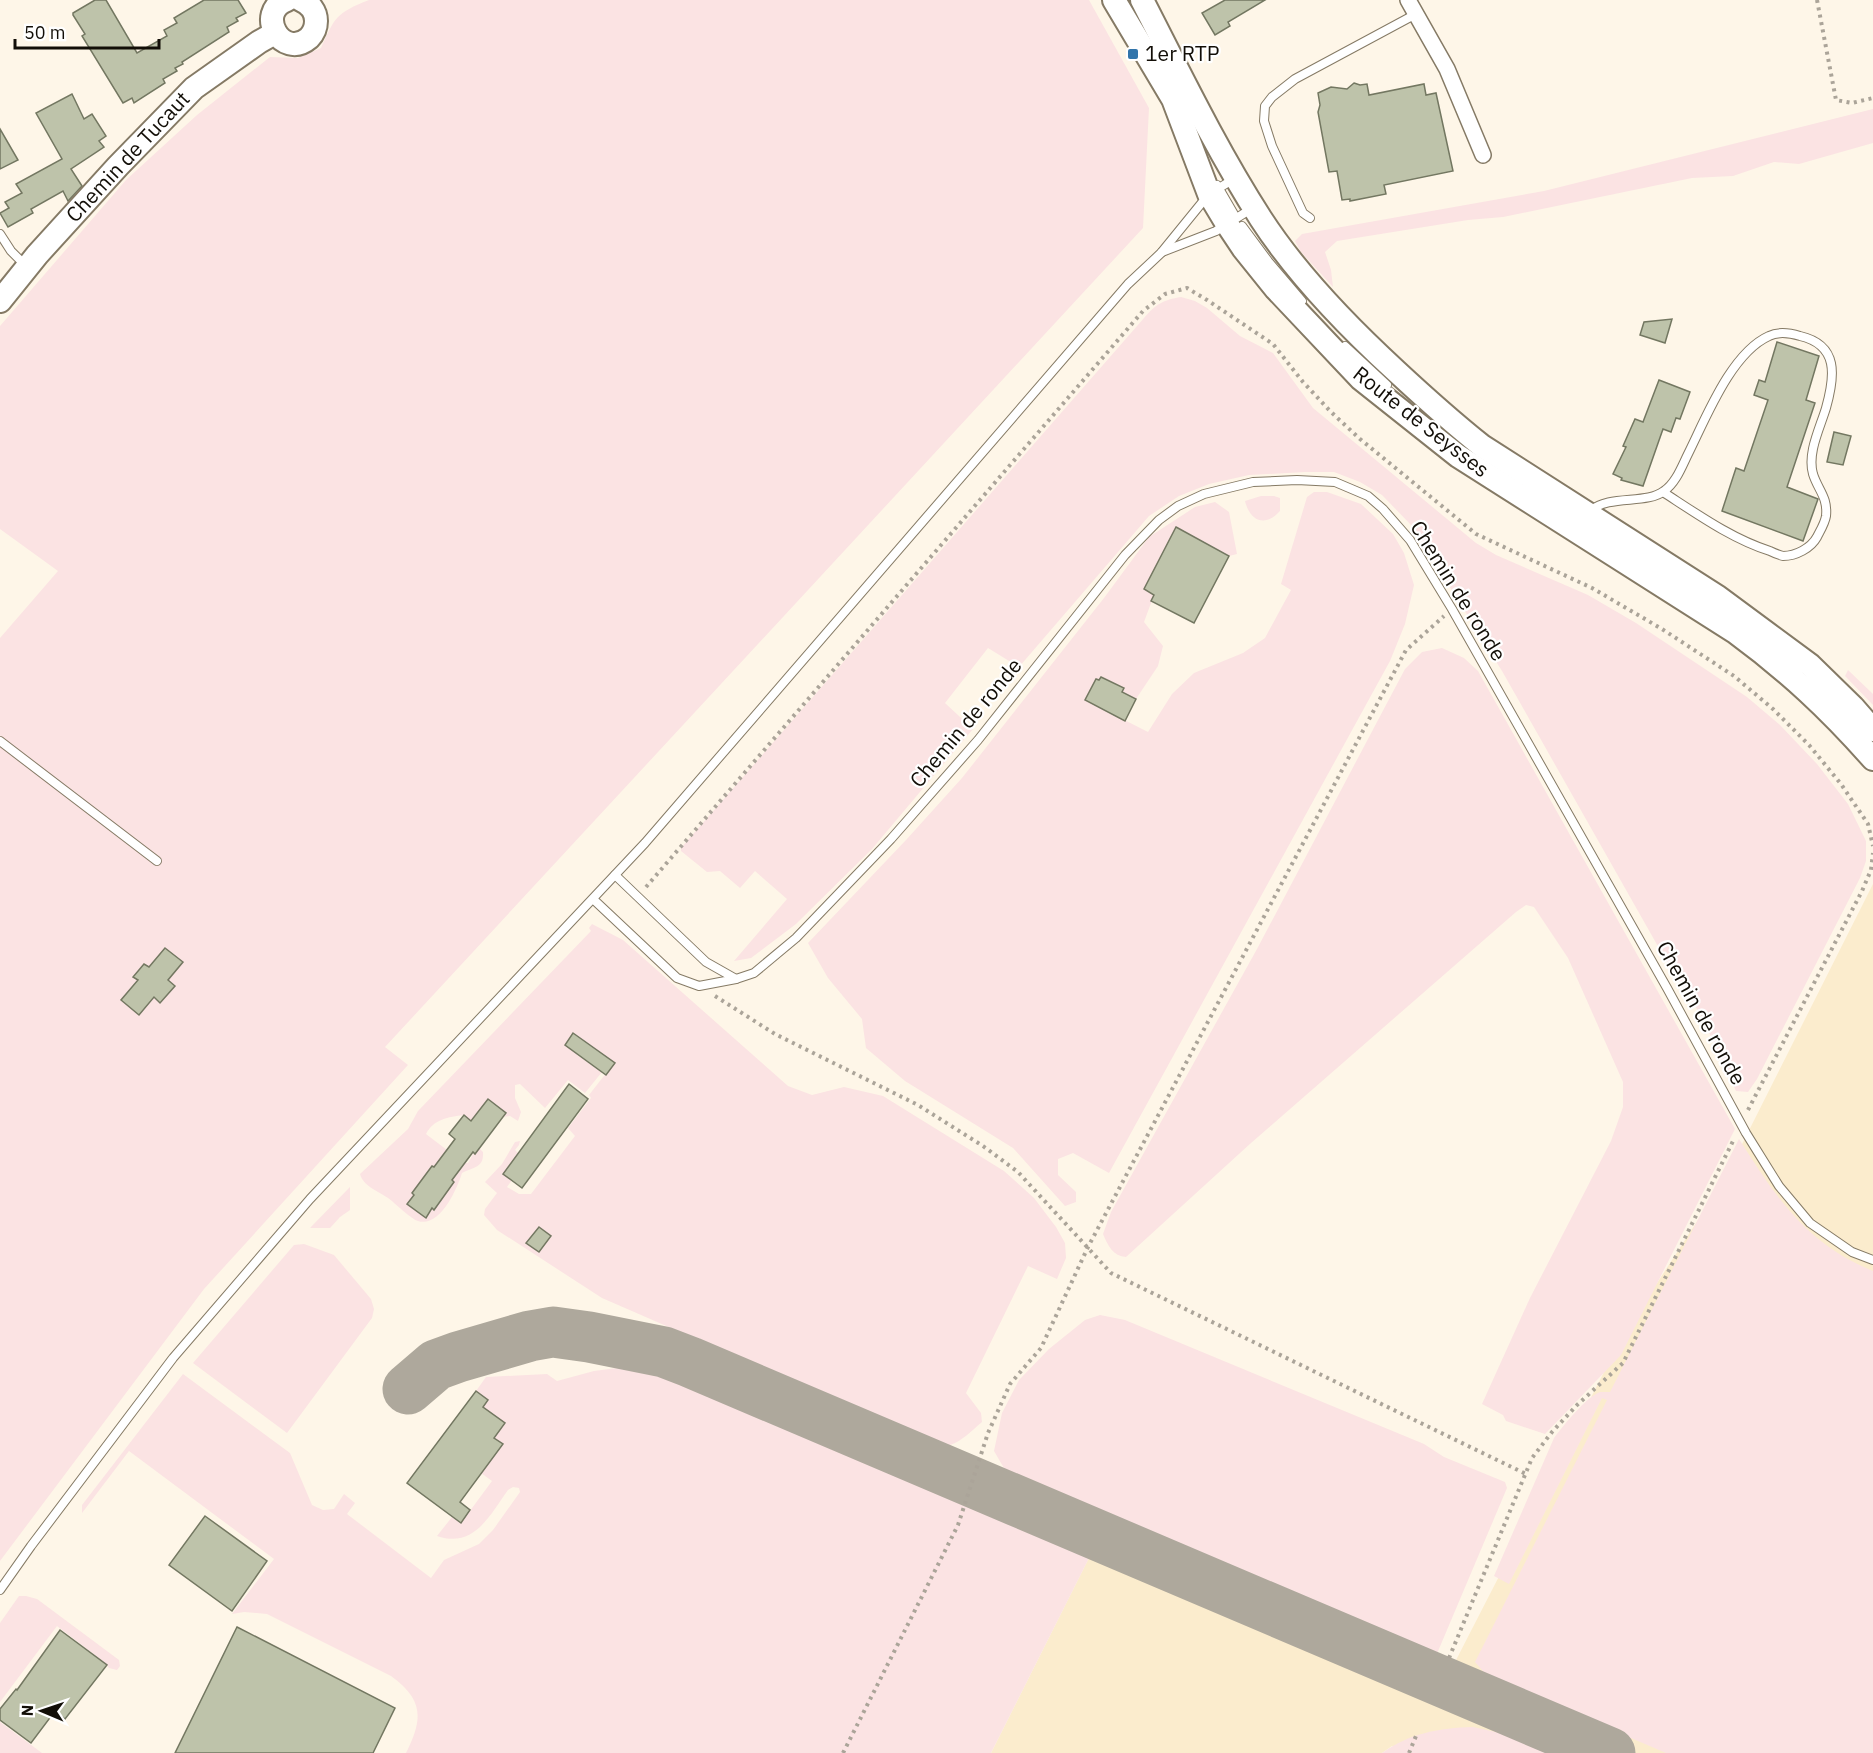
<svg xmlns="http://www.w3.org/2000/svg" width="1873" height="1753" viewBox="0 0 1873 1753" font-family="'IBM Plex Sans',sans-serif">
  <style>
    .built { fill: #fbeccd }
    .green { fill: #fbe3e3; fill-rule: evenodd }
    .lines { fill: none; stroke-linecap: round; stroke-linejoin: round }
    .taxiway { stroke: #aea89c; stroke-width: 51 }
    .building { fill: #bec3aa; stroke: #737761; stroke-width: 1.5 }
    .service-casing { stroke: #857a65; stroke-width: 10 }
    .minor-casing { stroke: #857a65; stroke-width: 18 }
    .secondary-casing { stroke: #857a65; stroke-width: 26 }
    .path { stroke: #aba499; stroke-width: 4; stroke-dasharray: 3 4.5; stroke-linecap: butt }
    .service { stroke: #fff; stroke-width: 8 }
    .minor { stroke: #fff; stroke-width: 15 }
    .secondary { stroke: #fff; stroke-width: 22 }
    .poi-dot { fill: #3174aa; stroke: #fff; stroke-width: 2 }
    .labels { text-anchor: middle; stroke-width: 4.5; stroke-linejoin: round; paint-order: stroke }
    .poi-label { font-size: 21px; fill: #120e07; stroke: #fff; text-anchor: start }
    .street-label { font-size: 21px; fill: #120e07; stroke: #fff }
  </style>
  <rect width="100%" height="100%" fill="#fef6e8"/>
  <polygon class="built" points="1873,884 1873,1753 1408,1753 1392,1746 1382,1753 991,1753 1109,1518 1454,1664 1622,1337 1724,1180"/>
  <g class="green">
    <path d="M369,0H1089L1149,108L1143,228L385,1047L408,1065L204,1289L0,1561V638L58,571L0,529V326L126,180L197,115L270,57L298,58L321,48C335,17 336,13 369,0Z"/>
    <polygon points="1873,109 1873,143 1799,164 1774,162 1733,176 1692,178 1503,217 1468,220 1337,241 1325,252 1331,270 1333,287 1301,252 1295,241 1302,234 1544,191"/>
    <path d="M1181,297L1195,301L1207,308L1240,336L1273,353L1313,408L1476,543L1496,555L1588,595L1636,623L1747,697L1780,725L1817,764L1848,804L1866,841V861L1860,878L1757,1079L1748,1092L1736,1091L1702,1017L1668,964L1502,671L1412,526L1382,495L1360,482L1334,472H1305L1249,475L1209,484L1179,496L1149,516L1019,667L988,648L945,703L973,729L872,849L796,924L751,958L734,961L787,899L755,871L740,888L720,871L707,872L681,851V848L1144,318C1156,304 1163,300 1181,297Z"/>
    <polygon points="1314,492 1327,492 1361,504 1393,534 1404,553 1414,585 1405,624 1390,661 1109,1173 1073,1153 1058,1159 1058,1175 1076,1192 1076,1202 1065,1206 1013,1148 905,1081 866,1048 862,1019 828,978 808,943 906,840 962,778 1104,598 1149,537 1195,507 1215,502 1229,512 1237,554 1229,556 1176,528 1144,589 1154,595 1144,622 1163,646 1158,666 1136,699 1122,692 1124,688 1102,677 1099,680 1096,679 1085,700 1148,732 1172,694 1194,673 1243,653 1265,638 1291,590 1281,584 1307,497"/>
    <path d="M1261,496H1274L1280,498V511C1266,527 1250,522 1245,501Z"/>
    <path d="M1442,648L1464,658L1478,671L1735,1129L1621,1355L1545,1434L1506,1421L1503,1415L1482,1404L1530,1298L1611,1141L1623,1107V1082L1568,958L1534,907L1526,905L1516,912L1251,1143L1126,1257C1113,1256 1108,1246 1103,1234L1111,1212L1257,949L1405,669L1422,652Z"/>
    <polygon points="1848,670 1873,694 1873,705 1845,676"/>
    <path d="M592,924L623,940L788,1086L812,1095L844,1087L883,1096L1004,1171L1034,1198L1056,1227L1065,1243L1066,1258L1057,1279L1028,1266L966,1393L981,1413L982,1422C971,1431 957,1447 942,1446L602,1298L497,1230L484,1215L485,1209L497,1193L485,1182L502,1164L515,1142L520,1141L519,1145L515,1150L518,1153L503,1174L512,1180L507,1187L519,1194H531L575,1136L568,1128L591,1098L589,1095L614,1063L586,1042L577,1055L602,1072L585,1093L568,1080L545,1108L520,1084L515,1085V1098L521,1112L518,1121L510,1116L471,1121L464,1115C448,1117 434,1119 426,1134L464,1163H468L474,1153L475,1154L479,1148L483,1152C484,1168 474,1167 462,1173C457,1189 440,1228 418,1221C411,1219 395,1203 388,1198C378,1191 363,1186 360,1174L408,1129L418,1111L591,931L589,928ZM432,1166L457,1173L452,1180L454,1182L434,1209L432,1208L426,1217L407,1204L414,1195L412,1193Z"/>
    <path d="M1739,1139C1776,1197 1806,1244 1873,1271V1753H1666L1488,1677L1475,1662L1607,1400L1602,1398L1509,1584L1494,1576L1554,1438C1563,1426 1586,1397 1600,1392C1604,1392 1607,1392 1610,1392Z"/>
    <polygon points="350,1187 350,1210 340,1217 330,1228 310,1228"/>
    <polygon points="304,1244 334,1255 371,1299 374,1309 372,1318 287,1433 193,1363 294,1245"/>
    <polygon points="1100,1315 1125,1320 1424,1444 1444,1457 1505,1482 1507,1488 1436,1656 1008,1475 994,1451 1002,1413 1019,1380 1049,1349 1085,1320"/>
    <path d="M617,1368L647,1372L683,1385L1090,1556L991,1753H406C423,1719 424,1700 391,1676L267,1614L244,1612L232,1614L274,1559L129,1451L82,1513V1505L183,1374L290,1453L312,1505L323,1510L334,1509L344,1494L355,1503L347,1514L431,1578L444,1560L479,1544L493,1530L520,1492L519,1488L513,1487L508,1490C490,1515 474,1549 437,1536L452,1517L461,1523L492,1481L481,1473L503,1445L494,1438L505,1423L483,1407L488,1400L476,1391L486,1377L547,1374L557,1381L594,1371Z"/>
    <polygon points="19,1596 26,1596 37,1599 119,1660 120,1666 117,1670 109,1668 104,1662 57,1626 0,1702 0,1623"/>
    <polygon points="0,1722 42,1753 0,1753"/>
    <path d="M1473,1727L1509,1735L1549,1753H1382C1410,1733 1439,1728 1473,1727Z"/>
  </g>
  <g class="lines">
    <polyline class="taxiway" points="408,1389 436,1365 458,1357 530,1336 553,1332 589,1337 664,1352 690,1362 1610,1753"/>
  </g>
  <g class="building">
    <polygon points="95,0 106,0 137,53 167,36 164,30 177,23 174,18 204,0 238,0 246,13 236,18 238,21 227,27 229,32 182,62 183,64 175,68 177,71 163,79 165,83 134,103 132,98 123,103 82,36 85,34 73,15 73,13"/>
    <polygon points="1225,0 1265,0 1228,22 1230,26 1215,35 1202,13"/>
    <polygon points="1354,83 1360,85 1367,84 1369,95 1424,84 1426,95 1436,93 1453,171 1384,185 1386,194 1350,201 1350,199 1342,200 1337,171 1329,172 1318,112 1320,105 1318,93 1331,87 1347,89"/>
    <polygon points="72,94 84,119 92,114 106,136 99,141 104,147 71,169 82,186 68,201 63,191 31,209 33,213 8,227 0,213 9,208 5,202 22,193 16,184 62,159 36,113"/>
    <polygon points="0,129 18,160 0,169"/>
    <polygon points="1672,319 1665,343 1640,335 1644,322"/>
    <polygon points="1777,342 1819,356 1806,400 1815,403 1787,487 1818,499 1803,541 1722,511 1736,468 1744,471 1768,400 1754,395 1759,380 1765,382"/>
    <polygon points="1659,380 1690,392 1680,419 1676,418 1671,432 1663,429 1643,486 1621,480 1622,478 1613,474 1626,447 1623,446 1635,419 1643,422"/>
    <polygon points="1834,432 1851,436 1843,465 1827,462"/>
    <polygon points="1176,527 1229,556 1194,623 1151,601 1154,595 1144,589"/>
    <polygon points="1101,677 1124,688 1122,692 1136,699 1125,721 1085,700 1096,679 1099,680"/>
    <polygon points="165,948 183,962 168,980 175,986 160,1003 154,997 139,1015 121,1000 138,980 133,977 144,964 149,967"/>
    <polygon points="573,1033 615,1063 606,1075 565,1045"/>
    <polygon points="569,1084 588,1099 522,1188 503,1174"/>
    <polygon points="488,1099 506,1113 475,1154 473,1152 452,1180 454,1182 434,1210 432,1208 426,1218 407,1204 414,1195 412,1193 432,1166 434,1167 455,1139 449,1134 464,1115 471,1121"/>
    <polygon points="539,1227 551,1236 539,1252 526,1243"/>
    <polygon points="476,1391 488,1400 483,1407 505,1423 494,1438 503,1444 460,1502 470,1510 461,1523 407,1483"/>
    <polygon points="205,1516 267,1561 232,1611 169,1565"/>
    <polygon points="237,1627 395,1708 373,1753 175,1753"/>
    <polygon points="60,1630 107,1665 65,1719 55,1711 31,1743 0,1720 0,1709 16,1689 17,1690"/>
  </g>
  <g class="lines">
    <defs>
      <g id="service">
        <polyline points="1217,185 1235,216"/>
        <polyline points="1310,218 1303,213 1272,146 1264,121 1265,106 1272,97 1295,79 1416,14"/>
        <polyline points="1242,226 1268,261 1302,301"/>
        <polyline points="0,234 11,251 26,266"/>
        <polyline points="1162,252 1216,231 1251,209"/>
        <polyline points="1345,346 1387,385"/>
        <path d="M1590,511C1610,494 1646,505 1664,491C1676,483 1682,466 1688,454C1706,418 1731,353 1769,336C1779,331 1790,333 1800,336C1839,345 1835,376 1826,408C1820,428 1807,453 1813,474C1818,490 1828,497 1826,516C1825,523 1820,531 1817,537C1811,548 1796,556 1783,556C1779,555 1774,553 1770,551C1732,539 1697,514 1663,492"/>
        <polyline points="0,741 157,861"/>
        <polyline points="593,899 677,978 699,986 736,979 706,962 615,875"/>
        <polyline points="736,979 754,973 796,938 891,839 978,740 1125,555 1159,520 1178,506 1204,494 1253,482 1297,480 1335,482 1368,496 1383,509 1410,540 1452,609 1667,988 1746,1133 1779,1186 1810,1223 1852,1252 1873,1260"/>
        <polyline points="0,1590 31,1546 173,1358 310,1199 645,843 1128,284 1161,253 1209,194 1234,179"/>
      </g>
      <polyline id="minor" points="1408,0 1447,69 1483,155"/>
      <g id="secondary">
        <path d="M287,0C254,12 282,61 309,38C314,33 316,28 316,21C316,11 310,4 301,0"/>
        <path d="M1114,0L1173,99L1209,194L1227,224L1243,248L1276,289L1361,379L1458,456L1735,632C1788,671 1829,709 1873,759"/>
        <path d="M1142,0C1180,74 1216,149 1261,219C1298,276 1347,326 1396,371C1424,397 1452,422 1482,446L1718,597L1768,634L1810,665L1853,707L1873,730"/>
        <polyline points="0,301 37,255 118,166 194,88 259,42 275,33"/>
      </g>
    </defs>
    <use href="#service" class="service-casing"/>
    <use href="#minor" class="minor-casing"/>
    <use href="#secondary" class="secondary-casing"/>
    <g class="path">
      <polyline points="1817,0 1836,100 1852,103 1873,98"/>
      <polyline points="646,887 1143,311 1165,294 1187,288 1207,300 1273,344 1303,382 1331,412 1360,439 1476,534 1592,588 1662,629 1734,676 1773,709 1809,745 1841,784 1868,824 1873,846"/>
      <polyline points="715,996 775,1034 918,1105 983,1146 1018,1172 1111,1273 1526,1474"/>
      <polyline points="1748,1110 1862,891 1871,870 1873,853"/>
      <polyline points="1449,1658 1532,1458 1552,1432 1577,1405 1623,1363 1734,1139"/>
      <polyline points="843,1753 958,1525 988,1433 1010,1384 1041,1348 1088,1247 1406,650 1444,616"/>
      <polyline points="1409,1753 1416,1736"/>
    </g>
    <use href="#service" class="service"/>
    <use href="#minor" class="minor"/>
    <use href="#secondary" class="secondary"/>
  </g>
  <rect class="poi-dot" x="1127" y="48" width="12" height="12" rx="3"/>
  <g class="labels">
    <g class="poi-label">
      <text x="1145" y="61">1er RTP</text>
    </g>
    <g class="street-label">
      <text transform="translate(128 157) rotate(-47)" y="7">Chemin de Tucaut</text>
      <text transform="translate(1421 422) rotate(38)" y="7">Route de Seysses</text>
      <text transform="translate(1458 591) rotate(58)" y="7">Chemin de ronde</text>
      <text transform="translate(966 723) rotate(-50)" y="7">Chemin de ronde</text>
      <text transform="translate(1701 1013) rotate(61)" y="7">Chemin de ronde</text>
    </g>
  </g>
  <g transform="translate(42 1711) rotate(272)" stroke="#ffffff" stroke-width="4.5" paint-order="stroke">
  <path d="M0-4.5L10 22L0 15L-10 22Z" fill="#120e07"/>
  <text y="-9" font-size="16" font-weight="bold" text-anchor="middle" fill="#120e07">N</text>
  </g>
  <path d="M15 39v9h144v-9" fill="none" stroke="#120e07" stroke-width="3"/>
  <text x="24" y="39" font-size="18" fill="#120e07" stroke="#ffffff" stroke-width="4.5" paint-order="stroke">50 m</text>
</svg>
